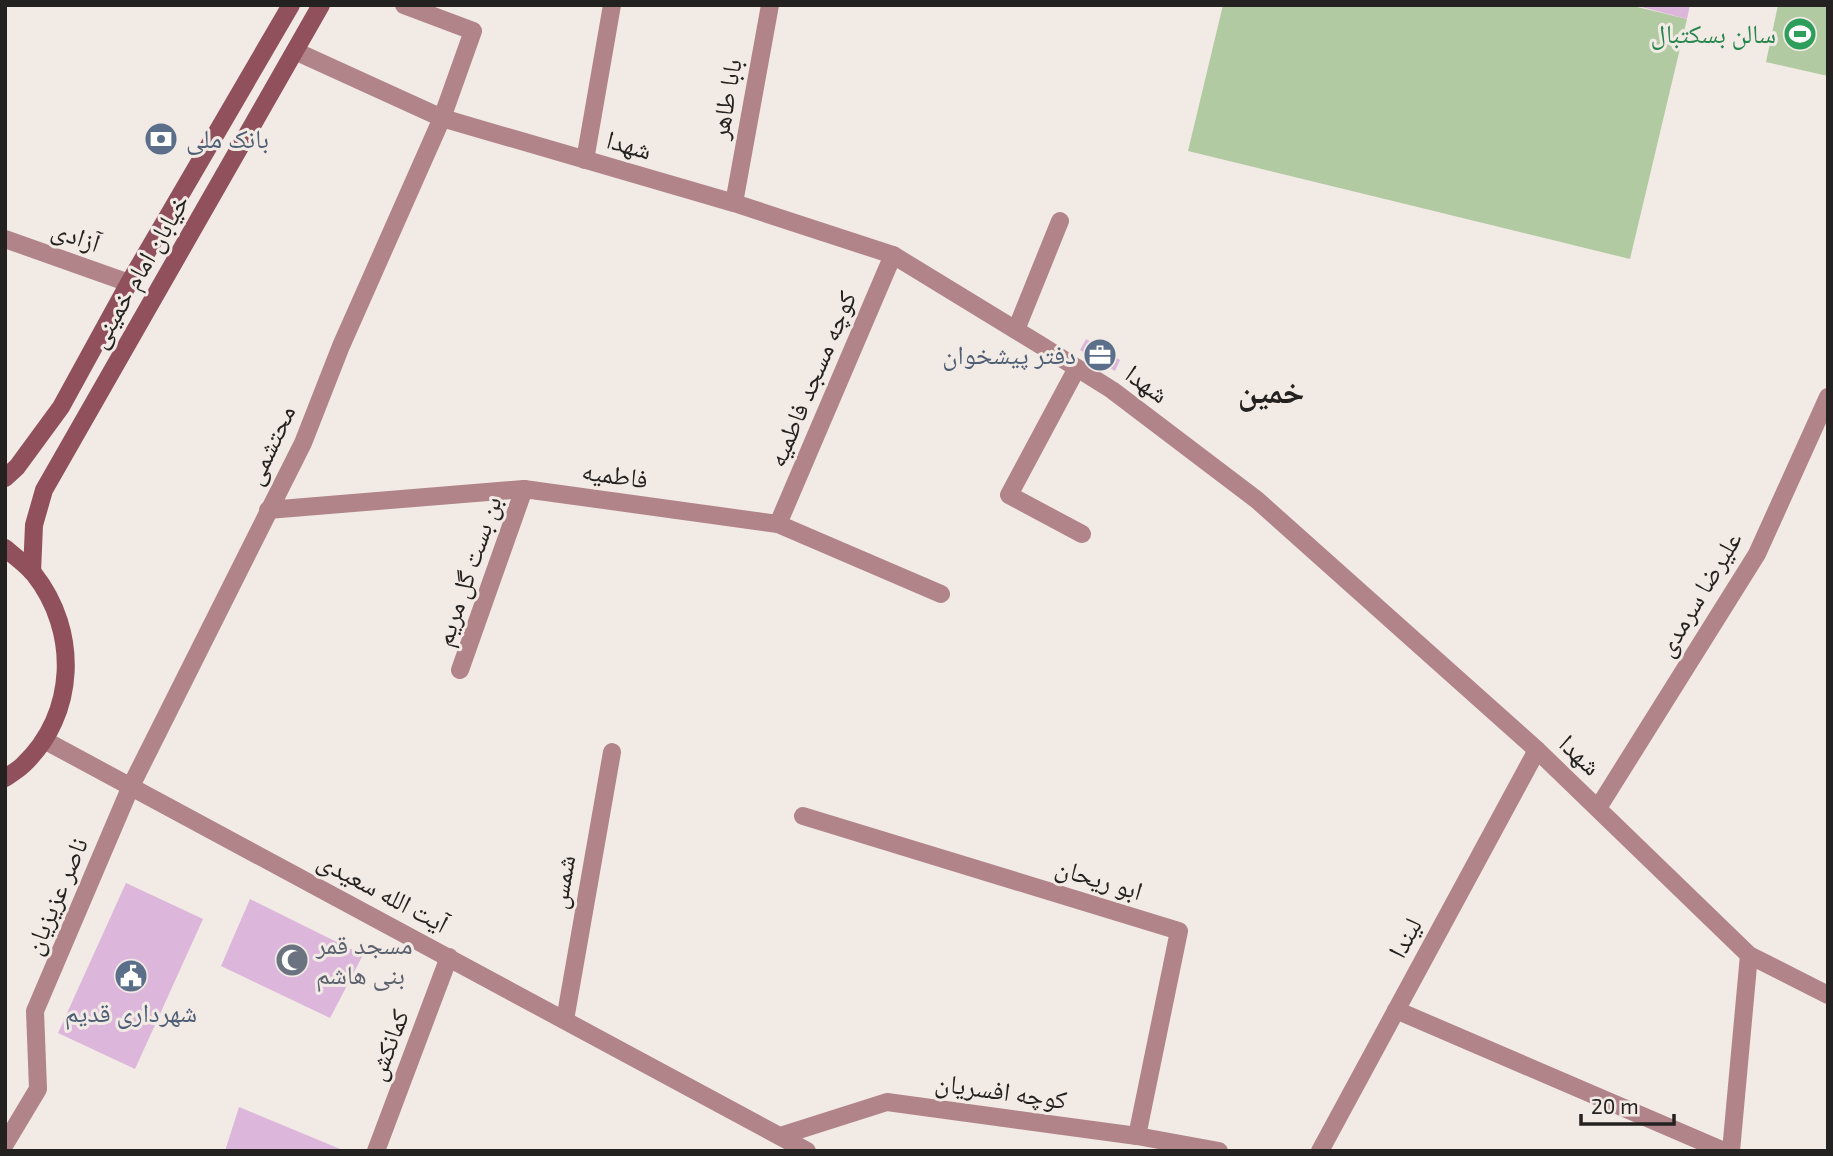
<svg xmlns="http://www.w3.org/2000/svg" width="1833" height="1156" viewBox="0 0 1833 1156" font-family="'Exo 2','Noto Naskh Arabic',sans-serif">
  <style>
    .green { fill: #b2caa2 }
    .building { fill: #dcb6db }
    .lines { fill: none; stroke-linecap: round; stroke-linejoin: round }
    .minor { stroke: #b1848a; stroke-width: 18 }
    .tertiary { stroke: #b1848a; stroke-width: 18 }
    .secondary { stroke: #90515d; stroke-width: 18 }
    .labels { text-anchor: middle; stroke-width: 6; stroke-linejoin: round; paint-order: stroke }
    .leisure-label { font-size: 26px; fill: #27864d; stroke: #f2eae5; text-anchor: end }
    .street-label { font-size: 26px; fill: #242220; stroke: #f2eae5 }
    .service-label { font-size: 26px; fill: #4e5e75; stroke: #f2eae5; text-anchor: start }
    .worship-label { font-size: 26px; fill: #5b616d; stroke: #f2eae5; text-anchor: start }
    .district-label { font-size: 33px; font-weight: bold; fill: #242220; stroke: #f2eae5 }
  </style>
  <rect width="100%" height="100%" fill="#f2eae5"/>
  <g class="green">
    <polygon points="1223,5 1629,5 1687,19 1630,259 1188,151"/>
    <polygon points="1778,5 1828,5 1828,76 1766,62"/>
  </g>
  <g class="building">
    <polygon points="1634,5 1690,5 1687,19"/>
    <polygon points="1086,339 1120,360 1115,371 1080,350"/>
    <polygon points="126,883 203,919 135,1069 58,1033"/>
    <polygon points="250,899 363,955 330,1018 221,966"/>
    <polygon points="239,1107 345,1151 225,1151"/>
  </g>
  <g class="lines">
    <g class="minor">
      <polyline points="585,160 612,5"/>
      <polyline points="734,203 770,5"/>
      <polyline points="5,239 129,283"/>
      <polyline points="1016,330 1060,221"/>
      <polyline points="1077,368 1009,495 1082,534"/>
      <polyline points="268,510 524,489 778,524 941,594"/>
      <polyline points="778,524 893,255"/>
      <polyline points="460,670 524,489"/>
      <polyline points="1598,808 1757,554 1828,397"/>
      <polyline points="803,816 1179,931 1137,1136"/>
      <polyline points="1396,1010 1724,1151"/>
      <polyline points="565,1020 612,752"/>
      <polyline points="5,1144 38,1089 35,1011 131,786 303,443 341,346 442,118 473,31 404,5"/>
      <polyline points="376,1151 449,957"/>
      <polyline points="1320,1151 1537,750"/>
      <polyline points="1731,1151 1749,955"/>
    </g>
    <g class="tertiary">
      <polyline points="295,51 442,118 734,203 893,255 1042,346 1112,390 1257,500 1537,750 1749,955 1828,995"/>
      <polyline points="44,740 807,1151"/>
      <polyline points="780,1136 887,1102 1137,1136 1219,1151"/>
    </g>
    <g class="secondary">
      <polyline points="5,478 17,467 61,407 129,283 291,5"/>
      <path d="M5,548C14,556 26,564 34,574C79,631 77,714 23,765C18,770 11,774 5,778"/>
      <polyline points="32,572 34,525 44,490 321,5"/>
    </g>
  </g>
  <defs>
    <symbol id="stadium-disc" viewBox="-11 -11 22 22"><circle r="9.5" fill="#2e9e5b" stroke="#f2eae5"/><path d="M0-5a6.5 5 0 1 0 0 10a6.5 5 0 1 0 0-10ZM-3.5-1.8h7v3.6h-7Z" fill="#fff"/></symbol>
    <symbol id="bank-disc" viewBox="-11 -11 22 22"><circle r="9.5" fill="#5c6f8a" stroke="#f2eae5"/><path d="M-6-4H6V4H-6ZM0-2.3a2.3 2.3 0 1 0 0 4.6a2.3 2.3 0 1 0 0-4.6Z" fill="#fff"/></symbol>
    <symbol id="office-disc" viewBox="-11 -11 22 22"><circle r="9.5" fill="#5c6f8a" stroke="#f2eae5"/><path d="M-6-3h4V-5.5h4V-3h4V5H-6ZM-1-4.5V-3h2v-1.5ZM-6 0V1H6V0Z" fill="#fff"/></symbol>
    <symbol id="mosque-disc" viewBox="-11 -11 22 22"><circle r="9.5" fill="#6b7280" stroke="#f2eae5"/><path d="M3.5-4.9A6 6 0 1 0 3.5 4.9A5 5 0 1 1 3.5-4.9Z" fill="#fff"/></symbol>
    <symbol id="civic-disc" viewBox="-11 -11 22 22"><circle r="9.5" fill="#5c6f8a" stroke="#f2eae5"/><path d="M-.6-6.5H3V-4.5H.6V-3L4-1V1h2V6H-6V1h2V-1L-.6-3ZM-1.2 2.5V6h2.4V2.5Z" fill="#fff"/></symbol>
  </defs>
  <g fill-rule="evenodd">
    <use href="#stadium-disc" x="1781" y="15" width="38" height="38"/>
    <use href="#bank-disc" x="142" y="120" width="38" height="38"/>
    <use href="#office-disc" x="1081" y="336" width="38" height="38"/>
    <use href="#mosque-disc" x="273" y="941" width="38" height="38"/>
    <use href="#civic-disc" x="112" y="957" width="38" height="38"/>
  </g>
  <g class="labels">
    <g class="leisure-label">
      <text x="1776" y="43">سالن بسکتبال</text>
    </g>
    <g class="street-label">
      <text transform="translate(726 99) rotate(-80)" y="9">بابا طاهر</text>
      <text transform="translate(629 145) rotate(16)" y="9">شهدا</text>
      <text transform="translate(76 236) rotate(19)" y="9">آزادی</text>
      <text transform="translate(139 271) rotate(-60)" y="9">خیابان امام خمینی</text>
      <text transform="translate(812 379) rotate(-67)" y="9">کوچه مسجد فاطمیه</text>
      <text transform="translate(1147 384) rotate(36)" y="9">شهدا</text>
      <text transform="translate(270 445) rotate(-65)" y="9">محتشمی</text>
      <text transform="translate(615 475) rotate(8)" y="9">فاطمیه</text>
      <text transform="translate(468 571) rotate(-71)" y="9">بن بست گل مریم</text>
      <text transform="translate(1699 594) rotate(-59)" y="9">علیرضا سرمدی</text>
      <text transform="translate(1580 755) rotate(43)" y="9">شهدا</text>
      <text transform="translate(1099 879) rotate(17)" y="9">ابو ریحان</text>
      <text transform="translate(562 882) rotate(-80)" y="9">شمس</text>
      <text transform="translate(383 892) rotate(28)" y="9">آیت الله سعیدی</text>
      <text transform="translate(56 896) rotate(-67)" y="9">ناصر عزیزیان</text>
      <text transform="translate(1405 938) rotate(-62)" y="9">لیندا</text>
      <text transform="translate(388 1045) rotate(-69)" y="9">کمانکش</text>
      <text transform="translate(1001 1091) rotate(8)" y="9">کوچه افسریان</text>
    </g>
    <g class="service-label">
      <text x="186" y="148">بانک ملی</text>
      <text x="1076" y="364" text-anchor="end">دفتر پیشخوان</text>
      <text x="131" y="1022" text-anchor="middle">شهرداری قدیم</text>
    </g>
    <g class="worship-label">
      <text x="316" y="954">مسجد قمر<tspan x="316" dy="30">بنی هاشم</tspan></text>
    </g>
    <g class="district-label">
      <text x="1271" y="403">خمین</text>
    </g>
  </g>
  <rect width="1833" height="1156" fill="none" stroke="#242220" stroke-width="14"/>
  <path d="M1581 1114v10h93v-10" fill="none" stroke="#242220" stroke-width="3.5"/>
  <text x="1591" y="1114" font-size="21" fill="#242220" stroke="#f2eae5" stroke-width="5" paint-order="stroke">20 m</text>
</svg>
